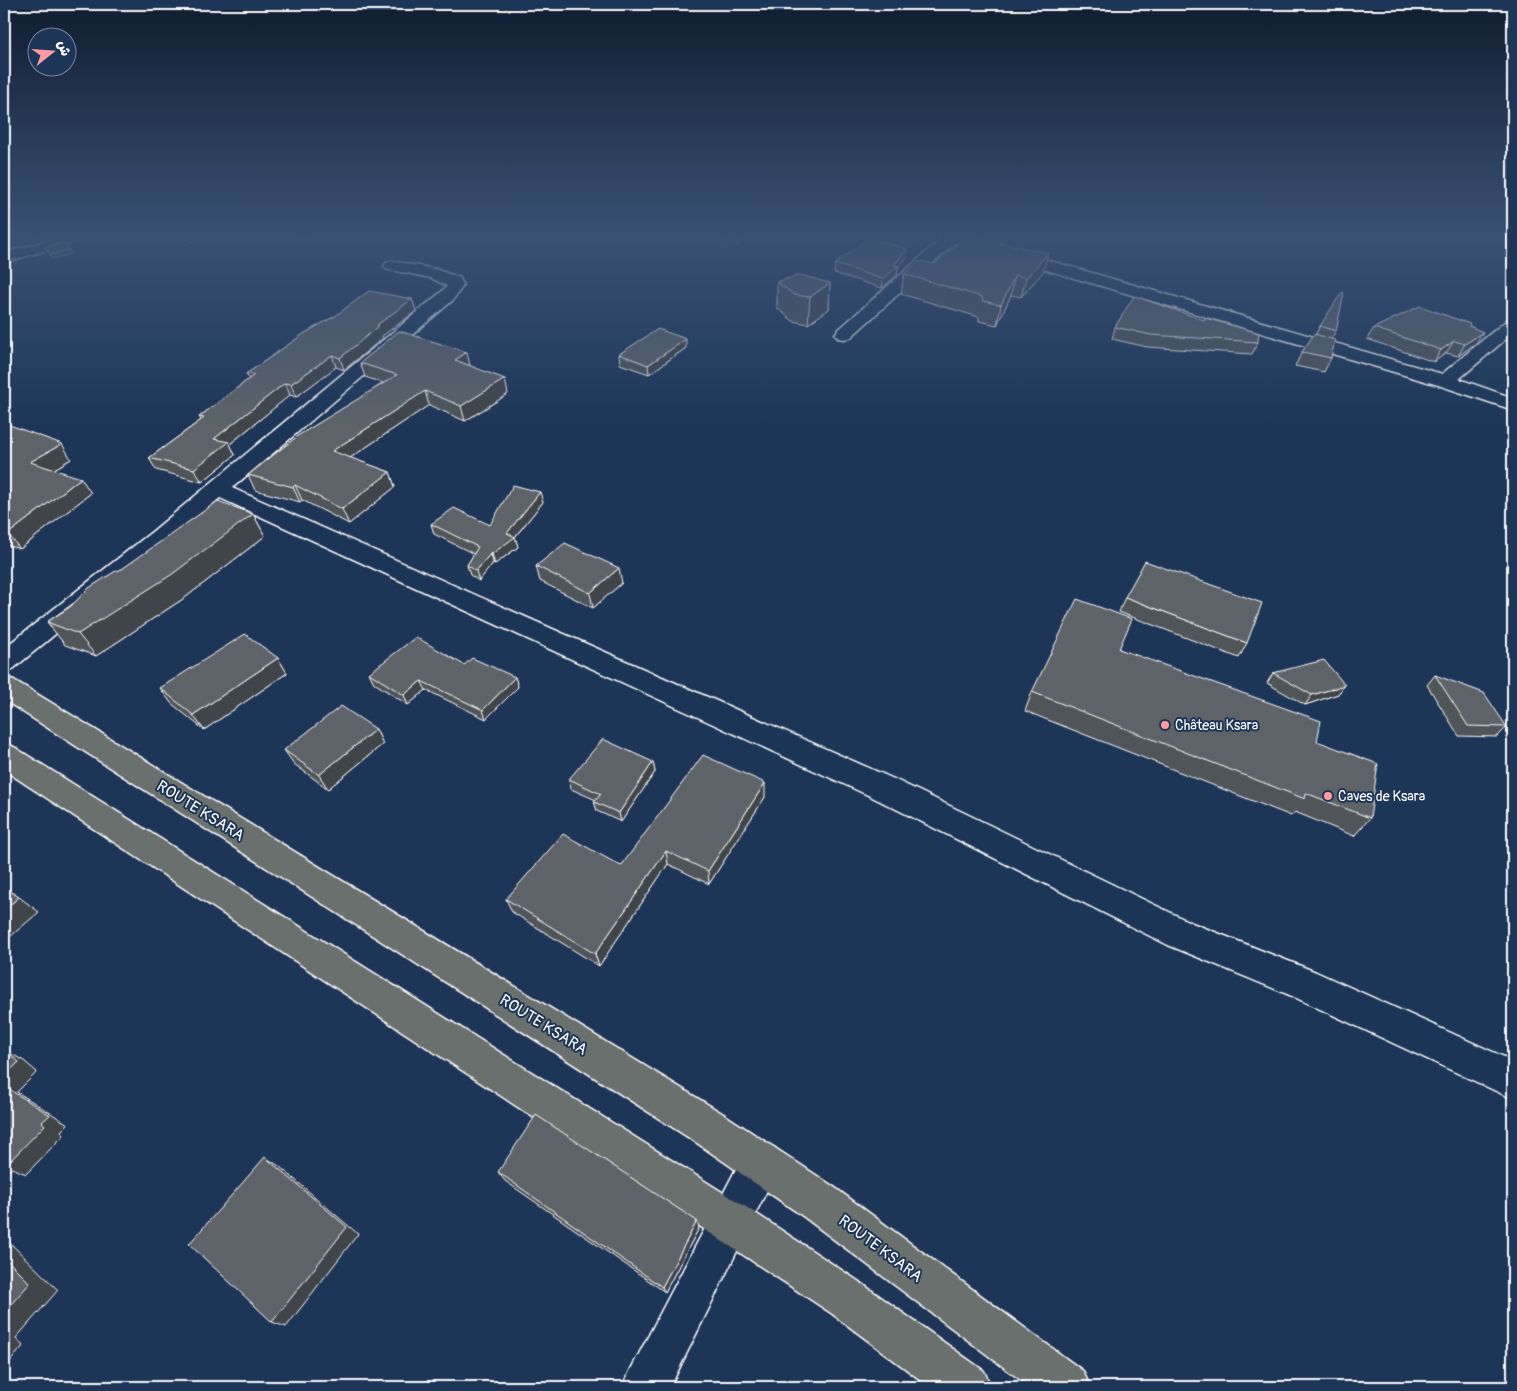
<svg xmlns="http://www.w3.org/2000/svg" width="1517" height="1391" viewBox="0 0 1517 1391" font-family="Pangolin,'Playpen Sans Arabic',sans-serif">
  <style>
    .lines { fill: none; stroke-linecap: round; stroke-linejoin: round }
    .minor-casing { stroke: #fff; stroke-width: 3 }
    .major-casing { stroke: #fff; stroke-width: 3 }
    .minor { fill: #1d3557; fill-rule: evenodd }
    .major { fill: #6b706d; fill-rule: evenodd }
    .wall { fill: #505559; stroke: #fff }
    .shaded-wall { fill: #414549; stroke: #fff }
    .building { fill: #5d6368; stroke: #fff }
    .poi-dot { fill: #ff9aa2; stroke: #1d3557; stroke-width: 2 }
    .labels { text-anchor: middle; stroke-width: 4; stroke-linejoin: round; paint-order: stroke }
    .poi-label { font-size: 14px; fill: #fff; stroke: #1d3557; text-anchor: start }
    .near-street-label { font-size: 16px; fill: #fff; stroke: #1d3557 }
  </style>
  <rect width="100%" height="100%" fill="#1d3557"/>
  <filter id="ink" filterUnits="userSpaceOnUse"><feTurbulence type="fractalNoise" baseFrequency=".02" numOctaves="2"/><feDisplacementMap in="SourceGraphic" scale="10" xChannelSelector="R" yChannelSelector="G"/><feConvolveMatrix kernelMatrix="1 2 1 2 8 2 1 2 1" color-interpolation-filters="sRGB"/></filter>
  <g filter="url(#ink)">
    <g class="lines">
      <defs>
        <g id="minor">
          <polygon points="70,234 93,234 90,237 4,263 4,253"/>
          <polygon points="292,234 308,234 309,235 306,238 301,240 294,237"/>
          <polygon points="935,234 957,234 1442,374 1507,320 1513,319 1513,333 1459,379 1513,398 1513,410 1438,385 955,243 850,338 844,339 838,338 835,334 838,330 941,239 937,237"/>
          <polygon points="392,261 435,269 460,278 463,286 452,301 232,488 894,779 1192,923 1316,972 1513,1061 1513,1099 1292,996 1168,945 872,797 220,498 13,669 4,672 4,648 153,531 440,293 447,286 431,278 386,269 384,266 386,263"/>
          <polygon points="761,1142 775,1148 781,1162 670,1387 623,1387 630,1371 747,1148"/>
        </g>
        <g id="major">
          <polygon points="4,677 14,680 725,1115 834,1187 1083,1371 1090,1387 1030,1387 804,1217 697,1143 4,700"/>
          <polygon points="4,743 14,747 746,1207 861,1283 984,1371 991,1387 930,1387 831,1313 716,1237 4,770"/>
        </g>
      </defs>
      <use href="#minor" class="minor-casing"/>
      <use href="#major" class="major-casing"/>
      <use href="#minor" class="minor"/>
      <use href="#major" class="major"/>
    </g>
    <g class="wall">
      <polygon points="183,234 226,234 191,242"/>
      <polygon points="704,234 743,234 738,246"/>
      <polygon points="999,242 1043,272 1021,297 1011,295 997,325 979,321 979,317 901,294 904,274"/>
      <polygon points="906,258 898,267 897,275 882,288 834,273 835,264"/>
      <polygon points="777,282 830,283 829,309 808,324 793,321 777,308"/>
      <polygon points="412,299 416,311 382,336 383,338 344,370 336,367 296,397 290,395 230,444 235,455 202,482 156,470 149,458 201,420 199,417 249,379 246,374"/>
      <polygon points="1320,326 1336,331 1331,339 1331,358 1324,372 1295,366 1302,352 1315,335"/>
      <polygon points="1469,326 1476,343 1458,356 1446,353 1434,362 1367,339 1374,328"/>
      <polygon points="1115,327 1258,342 1252,354 1147,347 1112,339"/>
      <polygon points="686,348 649,374 620,364 619,354"/>
      <polygon points="360,363 470,366 508,394 465,421 429,405 350,458 390,472 395,487 349,524 302,500 300,502 255,490 248,475 383,383 365,377"/>
      <polygon points="4,419 7,424 6,424 71,459 53,470 91,493 20,549 4,544"/>
      <polygon points="543,502 515,537 518,547 495,564 493,563 479,581 470,575 467,565 474,554 434,534 431,524 490,525"/>
      <polygon points="253,514 265,536 186,597 96,656 65,645 47,622 122,569"/>
      <polygon points="536,566 622,583 593,608 540,581"/>
      <polygon points="1125,597 1247,643 1239,658 1119,612"/>
      <polygon points="1119,649 1317,741 1370,818 1354,836 1295,812 1291,816 1025,711 1032,692"/>
      <polygon points="278,658 287,673 204,730 171,703 160,688"/>
      <polygon points="464,665 515,677 518,687 486,719 426,690 408,705 374,683 369,673"/>
      <polygon points="1273,673 1345,685 1338,694 1305,705 1267,683"/>
      <polygon points="1435,675 1507,727 1497,737 1459,736 1427,685"/>
      <polygon points="376,729 383,744 328,789 294,764 284,750"/>
      <polygon points="653,762 655,772 621,822 597,811 594,802 596,800 571,789 569,779"/>
      <polygon points="765,797 709,884 668,864 599,966 512,912 506,899 621,866"/>
      <polygon points="498,1172 699,1228 665,1292 505,1181"/>
    </g>
    <g class="shaded-wall">
      <polygon points="47,234 58,234 59,235 41,241 38,236"/>
      <polygon points="207,234 226,234 191,242 189,238"/>
      <polygon points="740,234 743,234 738,246 738,238"/>
      <polygon points="907,249 906,258 898,267 897,275 882,288 883,279"/>
      <polygon points="69,250 71,254 52,259 50,255"/>
      <polygon points="1048,253 1043,272 1021,297 1026,278"/>
      <polygon points="1015,275 1011,295 997,325 1001,305"/>
      <polygon points="830,283 829,309 808,324 810,297"/>
      <polygon points="412,299 416,311 382,336 383,338 344,370 340,358 377,325"/>
      <polygon points="1483,332 1476,343 1458,356 1465,344"/>
      <polygon points="686,339 686,348 649,374 648,365"/>
      <polygon points="1454,341 1446,353 1434,362 1441,350"/>
      <polygon points="467,352 470,366 455,360"/>
      <polygon points="332,355 336,367 296,397 291,384"/>
      <polygon points="505,379 508,394 465,421 461,406"/>
      <polygon points="285,383 290,395 230,444 235,455 202,482 194,469 214,439"/>
      <polygon points="425,391 429,405 338,466 332,451"/>
      <polygon points="62,444 71,459 41,477 30,462"/>
      <polygon points="390,472 395,487 349,524 342,509"/>
      <polygon points="81,478 91,493 20,549 8,534"/>
      <polygon points="295,485 302,500 300,502 293,487"/>
      <polygon points="540,492 543,502 514,538 515,537 518,547 495,564 492,554 507,533"/>
      <polygon points="253,514 265,536 186,597 96,656 78,634"/>
      <polygon points="491,553 493,563 479,581 476,571"/>
      <polygon points="619,568 622,583 593,608 590,593"/>
      <polygon points="278,658 287,673 204,730 193,715"/>
      <polygon points="515,677 518,687 486,719 483,710"/>
      <polygon points="421,681 426,690 408,705 404,695"/>
      <polygon points="1345,685 1338,694 1305,705 1312,695"/>
      <polygon points="376,729 383,744 328,789 319,775"/>
      <polygon points="653,762 655,772 621,822 619,813"/>
      <polygon points="765,783 765,797 709,884 708,871"/>
      <polygon points="666,851 668,864 599,966 595,954"/>
      <polygon points="19,897 39,912 4,942 4,910"/>
      <polygon points="5,1050 24,1061 37,1072 17,1092 68,1124 61,1131 64,1135 26,1174 12,1168 5,1175 4,1175 4,1076"/>
      <polygon points="265,1157 279,1166 358,1234 286,1327 272,1322"/>
      <polygon points="697,1221 699,1228 665,1292 662,1287"/>
      <polygon points="4,1237 58,1290 16,1338 23,1346 4,1369"/>
    </g>
    <g class="building">
      <polygon points="36,234 47,234 38,236"/>
      <polygon points="185,234 207,234 189,238"/>
      <polygon points="727,234 740,234 738,238"/>
      <polygon points="968,234 974,234 1000,240 998,242 1048,253 1026,278 1015,275 1001,305 983,301 982,297 904,274 919,261 935,264"/>
      <polygon points="869,238 907,249 894,265 898,266 883,279 835,264"/>
      <polygon points="63,242 69,250 50,255 45,247"/>
      <polygon points="800,275 830,283 810,297 794,295 777,282"/>
      <polygon points="369,291 412,299 377,325 379,326 340,358 332,355 291,384 285,383 214,439 229,442 194,469 149,458 204,418 199,417 254,375 246,374 305,333 335,316"/>
      <polygon points="1342,292 1344,293 1336,331 1320,326"/>
      <polygon points="1134,296 1204,320 1205,318 1259,333 1258,342 1151,335 1115,327"/>
      <polygon points="1420,306 1470,324 1469,326 1483,332 1465,344 1454,341 1441,350 1374,328"/>
      <polygon points="658,329 686,339 648,365 619,354"/>
      <polygon points="399,331 467,352 455,360 505,379 461,406 425,391 332,451 390,472 342,509 295,485 293,487 248,475 299,435 397,375 360,363"/>
      <polygon points="1314,334 1335,340 1331,358 1302,352"/>
      <polygon points="4,423 62,444 30,462 81,478 8,534 4,533"/>
      <polygon points="513,485 540,492 507,533 515,537 492,554 491,553 476,571 467,565 478,547 431,524 454,508 490,525"/>
      <polygon points="218,501 253,514 171,575 78,634 47,622 70,607 89,588 114,572 122,569"/>
      <polygon points="565,543 619,568 590,593 536,566"/>
      <polygon points="1145,561 1262,603 1247,643 1125,597"/>
      <polygon points="1077,599 1132,619 1119,649 1321,721 1317,741 1378,764 1370,818 1306,793 1305,799 1032,692"/>
      <polygon points="245,634 278,658 193,715 160,688"/>
      <polygon points="416,637 464,665 472,658 515,677 483,710 421,681 404,695 369,673"/>
      <polygon points="1324,660 1345,685 1312,695 1273,673"/>
      <polygon points="1435,675 1484,693 1507,727 1468,726"/>
      <polygon points="341,706 376,729 319,775 284,750"/>
      <polygon points="603,739 653,762 619,813 594,802 601,794 569,779"/>
      <polygon points="703,755 765,783 708,871 666,851 595,954 506,899 563,834 621,866"/>
      <polygon points="4,887 19,897 4,910"/>
      <polygon points="5,1050 19,1062 4,1076 4,1051"/>
      <polygon points="4,1086 50,1115 42,1122 45,1125 6,1165 4,1164"/>
      <polygon points="536,1115 697,1221 662,1287 498,1172"/>
      <polygon points="265,1157 347,1227 272,1322 189,1244"/>
      <polygon points="4,1257 30,1283 4,1312"/>
    </g>
  </g>
  <linearGradient id="sky" x2="0" y2="1"><stop stop-color="#101d30"/><stop offset="0.55" stop-color="#3a5174"/><stop offset="1" stop-color="#3a5174" stop-opacity="0"/></linearGradient>
  <rect width="1517" height="428" fill="url(#sky)"/>
  <g class="poi-dot">
    <circle cx="1165" cy="725" r="5"/>
    <circle cx="1328" cy="796" r="5"/>
  </g>
  <g class="labels">
    <g class="poi-label">
      <text x="1175" y="730">Château Ksara</text>
      <text x="1338" y="801">Caves de Ksara</text>
    </g>
    <g class="near-street-label">
      <text transform="translate(201 810) rotate(32)" y="6">ROUTE KSARA</text>
      <text transform="translate(544 1024) rotate(32)" y="6">ROUTE KSARA</text>
      <text transform="translate(881 1248) rotate(37)" y="6">ROUTE KSARA</text>
    </g>
  </g>
  <rect width="1517" height="1391" fill="none" stroke="#1d3557" stroke-width="20"/>
  <rect x="10" y="10" width="1497" height="1371" fill="none" stroke="#fff" stroke-width="2" filter="url(#ink)"/>
  <g transform="translate(52 52) rotate(73)"><circle r="24" fill="#1d3557" stroke="#77869a"/>
  <path d="M0-4L9 19L0 12L-9 19Z" fill="#ff9aa2"/>
  <text y="-8" font-size="14" font-weight="bold" text-anchor="middle" fill="#ffffff">ش</text>
  </g>
</svg>
